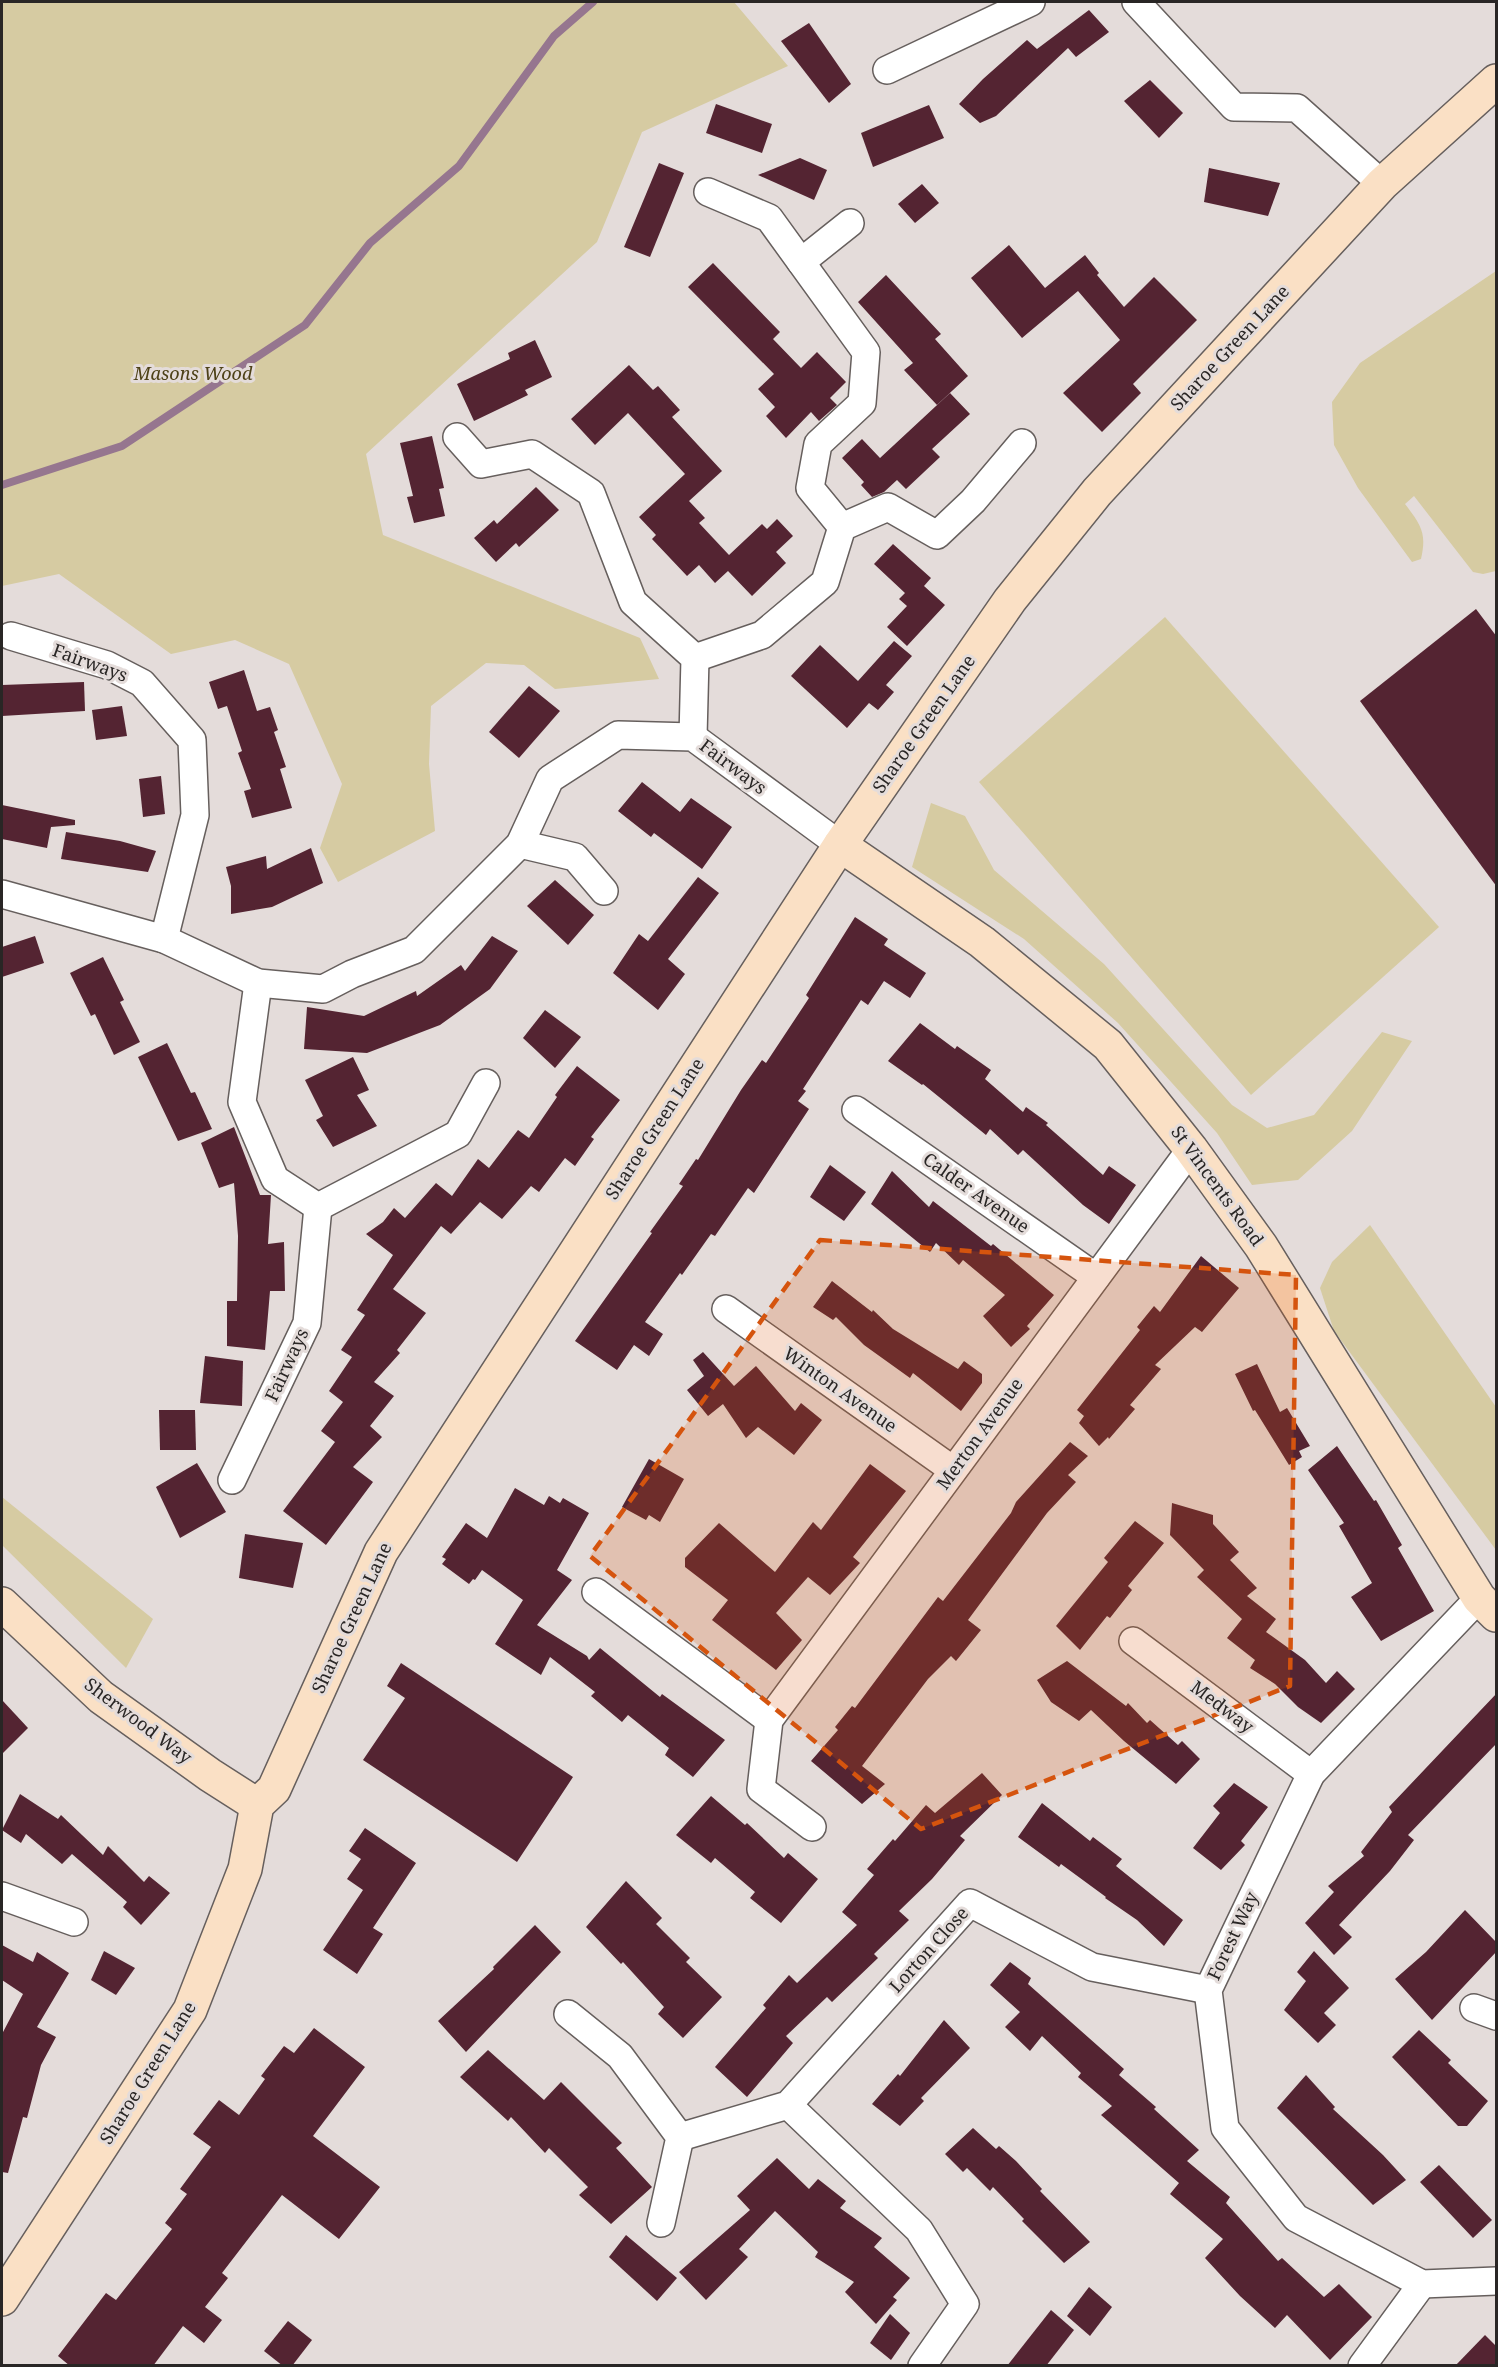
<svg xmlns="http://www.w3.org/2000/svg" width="1498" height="2367" viewBox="0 0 1498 2367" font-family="'Noto Serif',serif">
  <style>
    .green { fill: #d6cba2 }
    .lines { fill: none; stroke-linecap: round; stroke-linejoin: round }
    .stream { stroke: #96768f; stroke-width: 8 }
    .building { fill: #542432 }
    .street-casing { stroke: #665f5d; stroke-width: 30 }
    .secondary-casing { stroke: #665f5d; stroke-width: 36 }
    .street { stroke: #fff; stroke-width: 27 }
    .secondary { stroke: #fae0c5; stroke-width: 33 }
    .marked { fill: #d5540e; fill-opacity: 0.2; stroke: #d5540e; stroke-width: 4.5; stroke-dasharray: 12 8; stroke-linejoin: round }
    .labels { text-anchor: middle; stroke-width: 6; stroke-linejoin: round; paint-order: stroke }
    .street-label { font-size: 18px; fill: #292625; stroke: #e4dcda }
    .park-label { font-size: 18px; font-style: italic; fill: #4d4117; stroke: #e4dcda }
  </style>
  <rect width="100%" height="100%" fill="#e4dcda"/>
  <g class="green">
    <polygon points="2,2 734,2 788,66 642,132 597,242 366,454 383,535 640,638 659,679 555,689 524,665 486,663 431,706 429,764 435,831 338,882 320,848 342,784 289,664 235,640 171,654 59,574 2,586"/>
    <path d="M1496,271V571L1483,574L1473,572L1414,496L1405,504C1421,525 1427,533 1421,559L1412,562L1358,488L1334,445L1332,402L1360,363Z"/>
    <polygon points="1165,617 1439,927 1251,1095 979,782"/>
    <polygon points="931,803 965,816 994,870 1104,964 1232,1105 1267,1128 1314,1115 1382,1032 1412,1041 1352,1131 1298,1180 1252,1185 1217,1133 1118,1023 1024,939 912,867"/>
    <polygon points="1370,1225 1496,1407 1496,1550 1334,1331 1320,1288 1332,1262"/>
    <polygon points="2,1497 153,1619 126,1668 2,1545"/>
  </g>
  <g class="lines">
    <polyline class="stream" points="2,485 122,446 305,325 370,243 459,166 554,36 593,2"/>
  </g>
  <g class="building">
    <polygon points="1089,10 1109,32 1076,57 1068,48 996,116 980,123 959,104 983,79 1027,40 1037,49"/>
    <polygon points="809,23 851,84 829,103 781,41"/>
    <polygon points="1150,80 1183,113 1159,138 1124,101"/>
    <polygon points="716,104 772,124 762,153 706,133"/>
    <polygon points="929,105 944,138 873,167 861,133"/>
    <polygon points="800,158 827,170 814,200 758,175"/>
    <polygon points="659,163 684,173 650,257 624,247"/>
    <polygon points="1209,168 1280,183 1268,216 1204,202"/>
    <polygon points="922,184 939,203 915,223 898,204"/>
    <polygon points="1009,245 1045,288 1085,255 1099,273 1097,275 1124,307 1154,277 1197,320 1133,384 1141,393 1102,432 1063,393 1120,340 1078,291 1022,338 971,278"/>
    <polygon points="713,263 780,332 773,339 801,368 817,352 846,382 830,398 837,405 819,421 811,412 786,438 766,416 775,407 758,389 774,374 688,287"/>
    <polygon points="886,275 941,334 935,339 968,376 937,405 904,370 913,363 858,302"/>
    <polygon points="535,340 552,377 525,390 528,395 474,421 457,384 510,359 508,353"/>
    <polygon points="629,365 653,390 658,386 680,410 672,417 722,471 689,501 705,518 699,523 729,555 762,524 767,529 777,519 793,536 776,552 786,563 752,596 728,571 715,583 699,565 687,576 652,539 656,535 639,517 685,474 628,413 595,445 571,419"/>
    <polygon points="950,393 970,414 932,449 940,457 906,489 897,480 884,492 872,497 861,485 864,482 842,458 862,439 880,458"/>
    <polygon points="432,436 444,488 439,489 445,516 414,523 407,497 413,496 400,443"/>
    <polygon points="536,487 559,510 519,547 516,543 496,562 474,538 494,520 497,524"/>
    <polygon points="893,544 931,578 924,586 945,605 907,646 887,627 907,606 899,599 905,593 874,564"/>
    <polygon points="1476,609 1497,637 1497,887 1360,701"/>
    <polygon points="894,641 912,656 886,685 894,692 878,710 869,703 847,728 791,676 820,645 858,681"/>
    <polygon points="244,670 257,711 270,707 278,730 274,732 286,767 280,769 292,808 252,818 244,791 251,789 238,753 242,751 227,706 218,709 209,682"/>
    <polygon points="84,682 85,711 2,716 2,685"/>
    <polygon points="529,686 560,711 519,758 489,732"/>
    <polygon points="122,706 127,736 96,740 92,710"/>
    <polygon points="161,776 165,814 143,817 139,779"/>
    <polygon points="642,782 680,812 691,798 732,827 702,869 654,833 651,837 618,811"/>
    <polygon points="2,805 75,820 75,825 51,827 47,848 2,839"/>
    <polygon points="66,832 120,841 156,851 148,872 61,859"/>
    <polygon points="311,848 323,883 272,907 231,914 231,886 226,867 266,856 267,869"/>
    <polygon points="698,877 719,893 668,959 685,974 658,1010 613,973 639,934 648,941"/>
    <polygon points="555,880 594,915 568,945 527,906"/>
    <polygon points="855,917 888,939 884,945 926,973 910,998 884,981 868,1005 861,1000 803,1089 806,1091 798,1101 809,1109 754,1193 748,1188 715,1236 711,1234 682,1275 680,1273 645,1322 663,1334 649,1356 634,1345 617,1370 575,1341 652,1233 650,1232 683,1186 679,1184 696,1159 698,1160 741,1090 762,1060 766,1063 809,998 806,995"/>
    <polygon points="35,936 44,963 2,977 2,947"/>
    <polygon points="492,936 518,951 490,989 440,1025 367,1053 304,1049 307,1007 364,1016 416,991 417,996 461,965 465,971"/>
    <polygon points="103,957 124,1000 120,1002 140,1042 114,1055 95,1014 91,1016 70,973"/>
    <polygon points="545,1010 581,1037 555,1068 523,1038"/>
    <polygon points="920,1023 955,1049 957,1046 991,1070 985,1079 1023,1112 1026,1107 1048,1123 1046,1125 1103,1175 1109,1166 1136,1185 1109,1224 1083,1205 1023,1150 1018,1155 990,1129 986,1135 923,1084 922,1085 888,1061"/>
    <polygon points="167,1043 191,1093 195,1092 212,1129 178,1141 138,1057"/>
    <polygon points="353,1057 369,1090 357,1095 377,1126 333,1147 316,1120 323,1116 305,1080"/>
    <polygon points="577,1066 620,1100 591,1137 594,1139 575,1166 565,1158 539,1192 531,1186 502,1219 480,1202 451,1234 441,1226 393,1289 426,1313 397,1350 400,1353 374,1382 394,1396 370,1426 382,1437 353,1467 373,1482 326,1545 283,1511 335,1442 321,1431 343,1402 329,1391 352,1357 341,1350 365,1315 357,1310 393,1255 366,1234 383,1222 394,1208 405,1218 436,1183 452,1196 478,1159 489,1168 518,1130 529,1138 557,1097 555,1095"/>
    <polygon points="234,1127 260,1195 271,1195 268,1244 284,1242 285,1291 270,1291 265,1350 227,1346 227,1301 237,1301 238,1236 234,1183 219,1188 201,1143"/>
    <polygon points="830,1165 866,1192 844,1221 810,1197"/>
    <polygon points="892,1171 929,1207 933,1201 991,1246 993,1244 1054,1295 1027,1326 1030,1329 1011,1347 983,1316 1005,1295 963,1260 959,1265 936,1243 930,1252 871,1204"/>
    <polygon points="1201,1256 1239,1288 1202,1332 1195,1327 1155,1365 1161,1369 1130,1405 1135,1409 1109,1439 1108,1437 1099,1446 1079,1423 1084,1416 1077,1410 1140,1330 1137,1327 1154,1306 1160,1312"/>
    <polygon points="832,1281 872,1312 873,1310 893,1329 958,1369 964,1361 982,1374 982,1383 961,1411 913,1373 910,1378 864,1345 836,1317 833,1320 813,1307"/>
    <polygon points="703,1352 734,1386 756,1366 795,1411 801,1403 822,1420 794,1455 758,1427 746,1438 723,1404 708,1416 687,1390 704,1376 693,1360"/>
    <polygon points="205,1356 243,1361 242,1406 200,1403"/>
    <polygon points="1257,1364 1280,1412 1287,1408 1310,1446 1299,1451 1302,1457 1289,1465 1255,1410 1253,1411 1235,1374"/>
    <polygon points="159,1410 195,1410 196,1450 160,1450"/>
    <polygon points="1070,1442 1088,1456 1068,1475 1076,1482 1047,1513 968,1620 981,1630 956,1661 951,1656 928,1679 862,1766 885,1784 862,1804 811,1761 838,1730 835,1727 852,1706 855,1708 938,1597 943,1601 1011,1513 1016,1502"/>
    <polygon points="1337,1446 1374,1501 1376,1500 1402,1545 1398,1548 1434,1611 1381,1641 1351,1597 1372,1583 1339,1526 1344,1523 1308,1470"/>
    <polygon points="649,1459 684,1479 660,1522 649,1515 646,1520 622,1507"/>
    <polygon points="197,1463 226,1512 180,1538 156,1487"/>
    <polygon points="870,1464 906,1491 853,1557 860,1563 830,1595 808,1577 776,1613 802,1640 776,1670 712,1620 728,1600 685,1567 685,1558 719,1523 775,1572 813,1522 821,1530"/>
    <polygon points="515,1488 544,1505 549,1496 560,1503 563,1498 589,1513 557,1570 572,1580 537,1625 587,1656 589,1660 600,1648 660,1697 662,1694 725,1740 693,1777 665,1755 669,1748 628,1715 622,1722 591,1696 595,1692 550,1657 541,1675 495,1644 523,1600 482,1570 475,1580 473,1579 469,1584 442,1564 446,1559 442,1557 466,1523 487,1538"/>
    <polygon points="1172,1503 1213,1515 1213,1524 1239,1552 1230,1560 1257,1588 1247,1596 1276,1619 1266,1632 1305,1660 1326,1683 1337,1671 1355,1689 1321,1723 1298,1707 1275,1684 1250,1668 1255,1660 1227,1638 1242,1619 1197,1577 1204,1570 1170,1535"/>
    <polygon points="1135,1521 1164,1543 1128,1586 1132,1590 1110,1618 1107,1616 1080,1650 1056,1626 1108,1562 1104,1558"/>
    <polygon points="245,1534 303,1543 293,1588 239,1578"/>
    <polygon points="1067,1661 1126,1706 1128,1703 1147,1723 1150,1720 1178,1745 1182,1741 1200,1759 1176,1784 1124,1741 1091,1710 1079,1721 1051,1702 1037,1680"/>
    <polygon points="401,1663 573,1777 517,1862 363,1760 405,1698 387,1686"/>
    <polygon points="1497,1693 1497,1743 1408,1835 1414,1840 1390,1871 1339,1925 1352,1937 1334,1955 1305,1923 1334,1892 1328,1886 1364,1856 1361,1852 1392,1812 1389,1807"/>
    <polygon points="2,1700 28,1728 2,1754"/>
    <polygon points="982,1773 1002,1795 960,1836 965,1840 932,1879 899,1911 909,1920 874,1954 878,1958 832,2002 827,1997 786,2036 793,2043 747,2097 715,2067 766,2008 763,2005 789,1975 797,1983 857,1925 842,1912 874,1875 867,1869 893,1839 895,1841 926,1805 935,1813"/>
    <polygon points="1234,1783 1268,1807 1241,1841 1245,1845 1221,1870 1193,1848 1220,1813 1213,1806"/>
    <polygon points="20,1794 58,1819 61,1815 103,1855 108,1846 144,1882 149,1876 170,1893 141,1925 123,1907 127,1902 72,1854 62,1864 26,1834 21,1843 2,1830"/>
    <polygon points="711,1796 745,1825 747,1823 784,1858 788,1853 818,1879 781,1923 750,1898 755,1892 715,1858 711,1863 676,1835"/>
    <polygon points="1042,1803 1090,1841 1093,1837 1122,1859 1116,1866 1183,1920 1164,1946 1137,1920 1105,1898 1106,1897 1061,1864 1059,1867 1018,1837"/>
    <polygon points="365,1828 416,1863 373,1928 383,1934 357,1974 323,1950 363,1890 347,1879 361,1859 349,1851"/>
    <polygon points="626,1881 662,1918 656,1924 690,1958 686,1962 722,1997 683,2038 658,2014 664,2007 623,1962 621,1964 586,1927"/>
    <polygon points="1465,1910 1497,1943 1497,1951 1432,2020 1395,1979 1426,1952"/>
    <polygon points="535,1925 561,1952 466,2052 438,2021 494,1969 493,1967"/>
    <polygon points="2,1945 33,1962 37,1952 69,1973 37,2027 56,2037 41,2065 27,2118 23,2117 8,2173 2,2172 2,2034 23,1994 2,1980"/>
    <polygon points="104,1951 135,1968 116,1995 91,1980"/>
    <polygon points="1314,1951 1349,1988 1324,2013 1336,2025 1318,2043 1284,2010 1306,1981 1297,1972"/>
    <polygon points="1010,1962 1031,1978 1028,1984 1124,2069 1119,2075 1156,2107 1154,2109 1199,2150 1187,2161 1230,2197 1226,2203 1278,2261 1282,2258 1324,2297 1339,2284 1372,2317 1330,2360 1287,2315 1275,2328 1240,2296 1205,2258 1223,2239 1170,2194 1179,2183 1101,2115 1112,2106 1078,2077 1081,2073 1042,2036 1030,2051 1005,2027 1020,2012 990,1985"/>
    <polygon points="944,2020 970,2048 921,2098 924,2101 900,2126 872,2104 898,2074 900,2076"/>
    <polygon points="314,2028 365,2067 313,2136 380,2187 339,2239 282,2195 222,2273 228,2278 205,2307 222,2320 204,2343 183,2326 153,2366 70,2366 58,2356 106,2293 116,2300 172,2229 165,2223 187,2194 180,2189 211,2147 193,2134 219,2100 239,2115 265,2079 261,2076 284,2046 294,2053"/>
    <polygon points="1419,2030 1451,2060 1448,2063 1488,2101 1467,2126 1458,2126 1392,2057"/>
    <polygon points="488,2050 544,2100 561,2082 622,2143 616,2148 652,2187 611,2224 579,2195 588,2187 549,2148 545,2153 511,2117 508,2121 460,2077"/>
    <polygon points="1306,2075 1335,2107 1333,2109 1383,2155 1406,2180 1373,2205 1277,2108"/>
    <polygon points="973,2128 996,2149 999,2146 1016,2161 1042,2189 1040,2191 1090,2242 1064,2263 1022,2221 1024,2219 993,2187 990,2191 967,2168 963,2172 945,2154"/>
    <polygon points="777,2158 809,2189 818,2179 846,2201 840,2208 882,2238 874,2247 910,2278 893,2297 897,2300 876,2324 845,2292 854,2282 815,2257 818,2252 775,2211 739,2249 748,2257 706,2300 679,2272 750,2210 737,2196"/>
    <polygon points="1439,2165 1492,2220 1473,2238 1420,2182"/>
    <polygon points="626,2235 677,2278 657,2301 609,2257"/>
    <polygon points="1089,2287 1112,2307 1090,2336 1067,2316"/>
    <polygon points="1051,2310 1074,2330 1046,2366 1007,2366"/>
    <polygon points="890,2314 910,2333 891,2360 870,2343"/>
    <polygon points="288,2321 312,2340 292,2366 283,2366 264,2351"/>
    <polygon points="1485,2335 1497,2347 1497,2366 1455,2366"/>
  </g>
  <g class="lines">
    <defs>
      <g id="street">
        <polyline points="1136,2 1234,107 1297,108 1382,184"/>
        <polyline points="887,70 1031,2"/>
        <polyline points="708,192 769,218 866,352 862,403 818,444 810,488 842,527"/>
        <polyline points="801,262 850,223"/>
        <polyline points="457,437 481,464 532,454 591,493 633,602 695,658 693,737"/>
        <polyline points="11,636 107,665 142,683 192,740 195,815 164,939"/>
        <polyline points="695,658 762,635 825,582 842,527 888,507 937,535 973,501 1022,443"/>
        <polyline points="520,844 575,857 604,891"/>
        <polyline points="2,894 164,939 258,983 323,989 352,974 414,950 520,844 550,779 618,735 693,737 840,845"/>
        <polyline points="258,983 242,1102 275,1179 318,1207 458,1134 486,1083"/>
        <polyline points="856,1110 1096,1277"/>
        <polyline points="726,1309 953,1470"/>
        <polyline points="232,1480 307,1323 318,1207"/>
        <polyline points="596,1592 769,1720"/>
        <polyline points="1479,1598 1311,1774 1208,1990 1225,2128 1296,2218 1422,2284 1496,2281"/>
        <polyline points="1133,1641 1311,1774"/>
        <polyline points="812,1827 761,1789 769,1720 1191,1149"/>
        <polyline points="2,1896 74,1922"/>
        <polyline points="1474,2008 1496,2016"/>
        <polyline points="568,2014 620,2056 680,2137 661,2223"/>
        <polyline points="788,2105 919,2230 965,2304 922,2366"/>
        <polyline points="680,2137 788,2105 970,1903 1092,1967 1208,1990"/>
        <polyline points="1362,2366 1422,2284"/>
      </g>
      <g id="secondary">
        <polyline points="840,845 982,942 1108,1045 1191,1149 1261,1246 1479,1598 1496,1615"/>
        <polyline points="2,1604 101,1697 210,1775 257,1805"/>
        <polyline points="2,2299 190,2010 245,1869 257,1805 274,1789 381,1552 840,845 1010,600 1097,492 1382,184 1496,81"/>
      </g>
    </defs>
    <use href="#street" class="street-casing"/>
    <use href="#secondary" class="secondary-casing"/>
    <use href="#street" class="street"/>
    <use href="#secondary" class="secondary"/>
  </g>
  <path class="marked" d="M820,1240L1296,1275L1290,1686L921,1829L590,1556Z"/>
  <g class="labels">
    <g class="street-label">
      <text transform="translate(1230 348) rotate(-47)" y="6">Sharoe Green Lane</text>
      <text transform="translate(90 663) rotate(20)" y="6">Fairways</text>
      <text transform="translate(924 724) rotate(-55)" y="6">Sharoe Green Lane</text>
      <text transform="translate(733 767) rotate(37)" y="6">Fairways</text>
      <text transform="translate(655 1129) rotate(-57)" y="6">Sharoe Green Lane</text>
      <text transform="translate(1217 1186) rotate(54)" y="6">St Vincents Road</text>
      <text transform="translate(976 1193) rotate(35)" y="6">Calder Avenue</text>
      <text transform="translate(287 1365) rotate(-65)" y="6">Fairways</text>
      <text transform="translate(840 1390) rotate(35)" y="6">Winton Avenue</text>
      <text transform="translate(980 1434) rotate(-54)" y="6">Merton Avenue</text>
      <text transform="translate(352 1618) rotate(-65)" y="6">Sharoe Green Lane</text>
      <text transform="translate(1222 1707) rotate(37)" y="6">Medway</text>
      <text transform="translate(138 1721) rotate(37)" y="6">Sherwood Way</text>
      <text transform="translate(1233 1936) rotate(-65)" y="6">Forest Way</text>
      <text transform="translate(929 1950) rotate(-48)" y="6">Lorton Close</text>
      <text transform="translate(148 2073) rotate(-58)" y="6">Sharoe Green Lane</text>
    </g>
    <g class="park-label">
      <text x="193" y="380">Masons Wood</text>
    </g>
  </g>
  <rect width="1498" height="2367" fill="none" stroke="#292625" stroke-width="6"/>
</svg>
